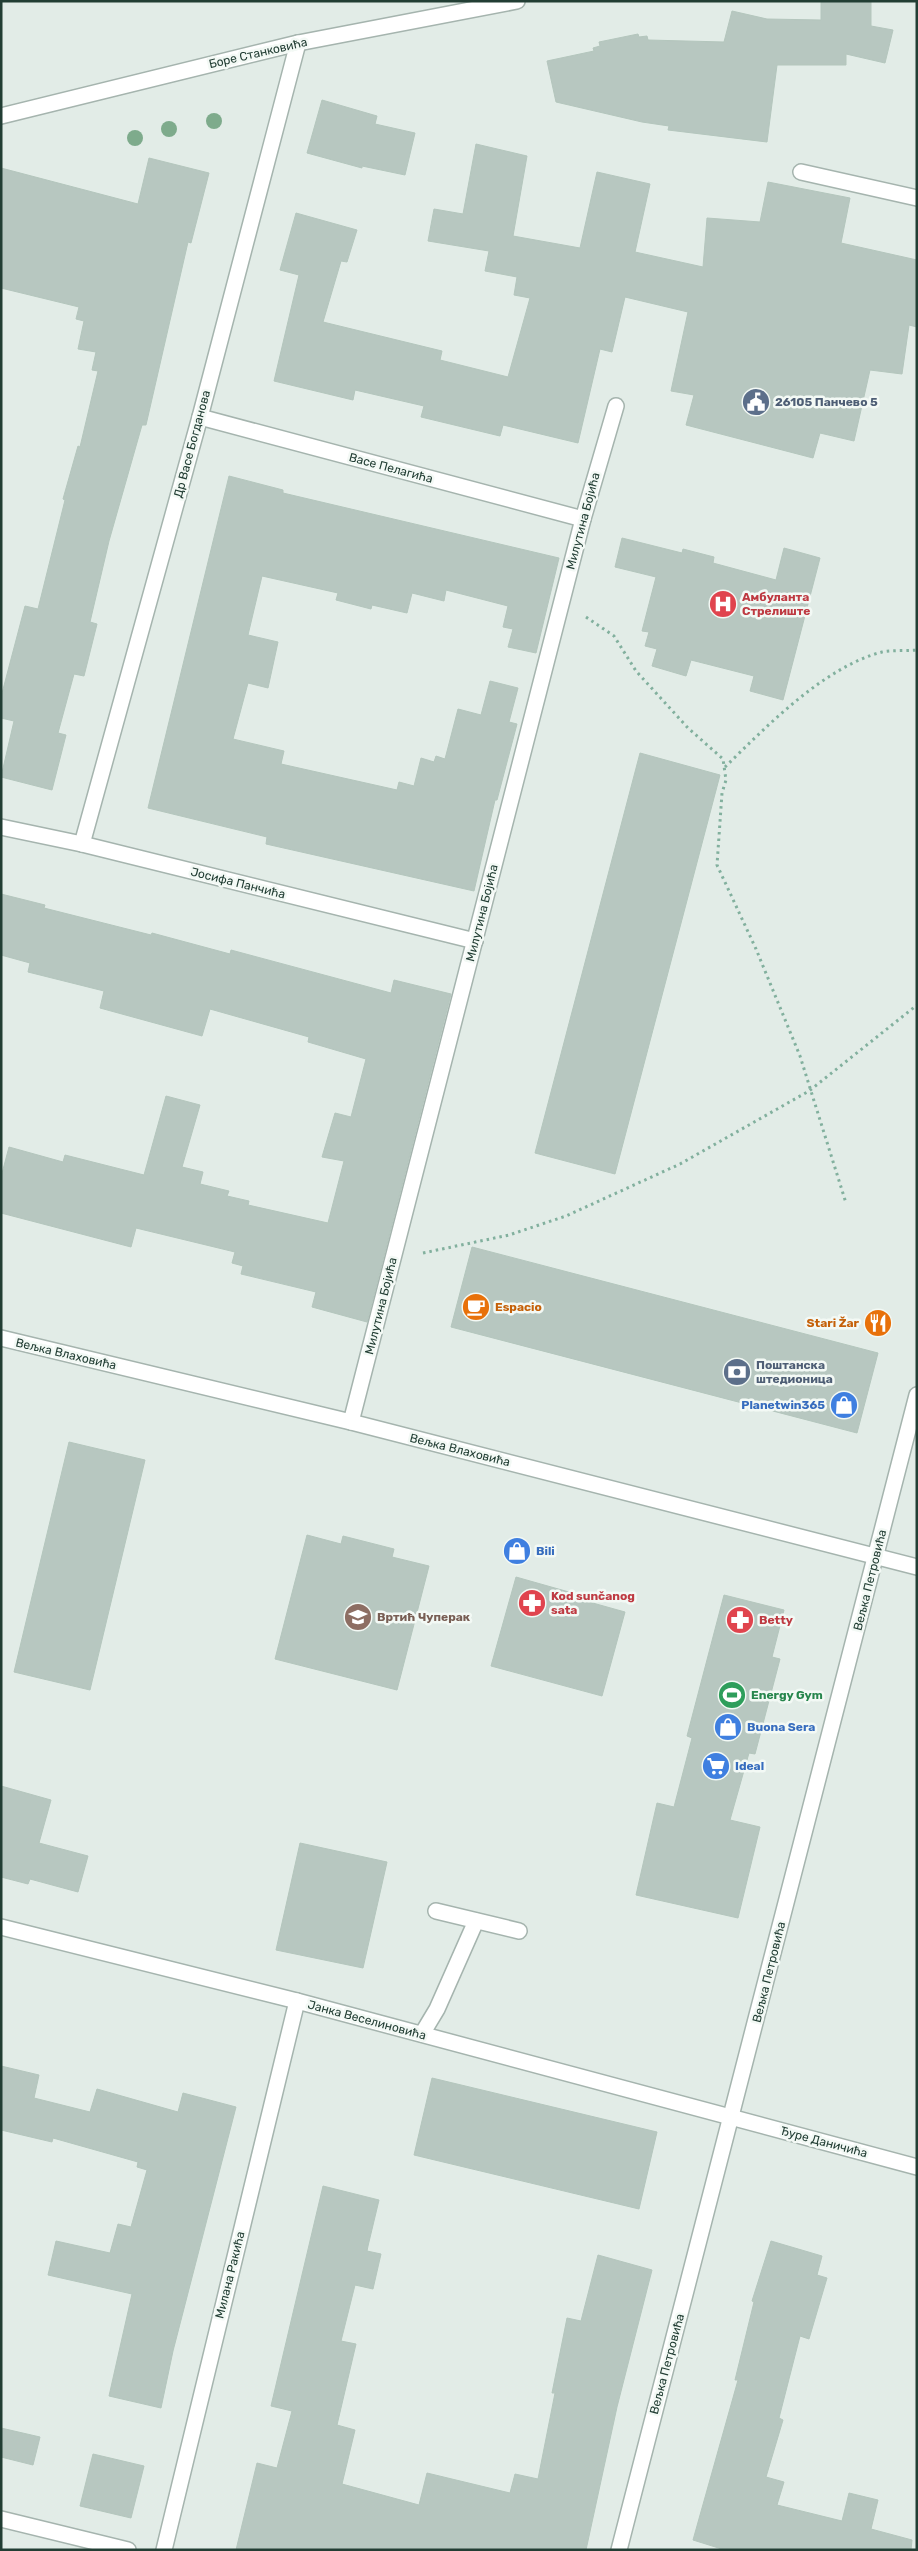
<svg xmlns="http://www.w3.org/2000/svg" width="918" height="2551" viewBox="0 0 918 2551" font-family="Rubik,sans-serif">
  <style>
    .building { fill: #b7c7c0; stroke: #b4c6bd }
    .lines { fill: none; stroke-linecap: round; stroke-linejoin: round }
    .minor-casing { stroke: #a5b4ae; stroke-width: 18 }
    .path { stroke: #82b09e; stroke-width: 3; stroke-dasharray: 2.5 4; stroke-linecap: butt }
    .minor { stroke: #fff; stroke-width: 15 }
    .tree { fill: #7eab8c }
    .labels { text-anchor: middle; stroke-width: 5; stroke-linejoin: round; paint-order: stroke }
    .street-label { font-size: 12px; fill: #223e34; stroke: #f3f9f5 }
    .service-label { font-size: 12px; font-weight: bold; fill: #4e5e75; stroke: #f3f9f5; text-anchor: start }
    .health-label { font-size: 12px; font-weight: bold; fill: #be3a42; stroke: #f3f9f5; text-anchor: start }
    .food-label { font-size: 12px; font-weight: bold; fill: #c56008; stroke: #f3f9f5; text-anchor: start }
    .shop-label { font-size: 12px; font-weight: bold; fill: #366cbe; stroke: #f3f9f5; text-anchor: start }
    .education-label { font-size: 12px; font-weight: bold; fill: #785e54; stroke: #f3f9f5; text-anchor: start }
    .leisure-label { font-size: 12px; font-weight: bold; fill: #27864d; stroke: #f3f9f5; text-anchor: start }
  </style>
  <rect width="100%" height="100%" fill="#e2ece7"/>
  <g class="building">
    <polygon points="821,1 871,1 871,26 893,30 885,63 846,54 846,65 777,65 767,142 668,130 669,126 642,122 556,102 547,61 594,51 593,48 600,46 599,42 638,34 639,37 647,36 648,40 724,42 732,11 767,19 821,20"/>
    <polygon points="322,100 377,116 375,124 415,133 405,175 362,166 362,168 307,153"/>
    <polygon points="476,144 527,156 513,236 580,248 597,172 650,184 635,252 703,267 707,218 760,222 768,182 850,198 841,243 917,260 917,327 909,325 902,374 870,370 854,441 820,433 813,458 686,425 694,395 671,391 688,312 625,297 612,352 600,349 578,443 503,425 500,436 421,417 424,406 355,390 353,400 274,381 299,275 280,270 296,213 357,230 347,262 341,261 323,322 442,351 440,360 508,377 530,298 514,295 517,277 485,271 489,251 428,241 434,209 463,214"/>
    <polygon points="149,158 209,173 191,243 188,242 146,425 142,425 109,541 90,622 97,624 84,676 74,674 58,733 66,735 52,790 1,777 14,721 1,718 1,697 25,606 38,609 65,500 63,499 78,446 80,447 98,371 92,370 96,352 78,349 84,321 76,319 79,307 1,288 1,168 138,204"/>
    <polygon points="229,476 283,490 283,493 559,558 536,653 508,647 513,629 503,627 508,606 446,590 444,601 412,593 407,613 372,605 371,609 336,600 338,593 262,576 248,635 278,642 268,688 248,683 233,739 284,751 281,764 397,790 399,782 414,786 421,758 434,762 436,756 445,759 458,709 481,715 490,681 518,688 509,722 517,724 497,800 495,800 474,891 266,844 267,837 148,808"/>
    <polygon points="622,538 682,553 683,549 714,557 713,563 776,580 784,548 820,558 783,700 750,691 754,676 691,660 686,676 652,666 657,649 645,646 649,632 642,631 656,577 615,567"/>
    <polygon points="640,753 720,775 615,1174 535,1153"/>
    <polygon points="1,894 45,905 44,908 151,935 152,933 230,954 231,950 391,993 394,980 451,994 367,1322 312,1307 316,1292 241,1274 243,1266 232,1263 235,1252 136,1228 131,1247 1,1213 1,1177 9,1147 63,1162 65,1155 144,1175 166,1096 200,1105 182,1167 203,1172 200,1184 229,1191 227,1196 249,1201 248,1205 328,1223 344,1161 322,1157 335,1113 351,1117 366,1059 308,1042 309,1037 210,1009 202,1036 100,1008 104,991 28,972 30,963 1,955"/>
    <polygon points="472,1247 878,1353 857,1433 451,1327"/>
    <polygon points="69,1442 145,1460 90,1690 14,1672"/>
    <polygon points="307,1535 341,1544 343,1536 394,1549 392,1557 429,1566 397,1690 275,1659"/>
    <polygon points="516,1577 583,1596 582,1600 625,1612 602,1696 491,1666"/>
    <polygon points="724,1595 784,1610 772,1657 780,1659 755,1754 749,1753 730,1820 760,1827 738,1918 636,1895 657,1803 674,1807 692,1738 687,1736"/>
    <polygon points="1,1786 51,1800 39,1843 88,1856 78,1892 30,1879 28,1884 1,1877"/>
    <polygon points="300,1843 387,1862 363,1968 276,1950"/>
    <polygon points="1,2066 39,2075 34,2098 90,2112 97,2089 178,2112 183,2093 236,2107 173,2351 161,2408 109,2396 132,2294 48,2275 56,2241 110,2253 118,2224 131,2227 147,2170 137,2167 138,2162 53,2138 52,2142 1,2130"/>
    <polygon points="432,2078 657,2132 639,2209 414,2155"/>
    <polygon points="323,2186 379,2200 368,2246 367,2251 381,2254 373,2289 355,2285 341,2341 356,2344 337,2425 355,2430 342,2484 419,2505 427,2473 510,2493 515,2474 538,2479 555,2393 552,2393 567,2318 581,2321 598,2255 652,2270 617,2407 586,2550 236,2550 257,2463 277,2468 292,2411 271,2406"/>
    <polygon points="771,2241 822,2256 817,2275 827,2278 809,2339 800,2336 779,2418 783,2420 766,2477 784,2482 777,2505 842,2521 849,2493 878,2500 871,2529 912,2540 911,2550 725,2550 693,2540 738,2380 735,2380 754,2302 752,2301"/>
    <polygon points="1,2428 40,2437 33,2465 1,2457"/>
    <polygon points="93,2454 144,2466 131,2518 80,2506"/>
  </g>
  <g class="lines">
    <defs>
      <g id="minor">
        <polyline points="1,116 298,43 517,1"/>
        <polyline points="801,172 917,198"/>
        <polyline points="200,417 583,519"/>
        <polyline points="1,827 82,844 475,941"/>
        <polyline points="82,844 200,417 298,43"/>
        <polyline points="1,1338 351,1422 917,1567"/>
        <polyline points="351,1422 583,519 616,406"/>
        <polyline points="436,1911 519,1931"/>
        <polyline points="1,1927 297,2001 917,2167"/>
        <polyline points="422,2034 437,2009 476,1921"/>
        <polyline points="1,2519 128,2550"/>
        <polyline points="164,2550 297,2001"/>
        <polyline points="619,2550 917,1395"/>
      </g>
    </defs>
    <use href="#minor" class="minor-casing"/>
    <g class="path">
      <polyline points="586,617 614,636 636,671 688,728 723,759 726,780 722,793 717,865 756,949 800,1056 846,1203"/>
      <path d="M725,767C767,726 824,667 882,652C893,650 906,651 917,650"/>
      <polyline points="423,1253 509,1235 566,1216 680,1164 809,1091 917,1005"/>
    </g>
    <use href="#minor" class="minor"/>
  </g>
  <g class="tree">
    <circle cx="214" cy="121" r="8"/>
    <circle cx="169" cy="129" r="8"/>
    <circle cx="135" cy="138" r="8"/>
  </g>
  <defs>
    <symbol id="civic-disc" viewBox="-11 -11 22 22"><circle r="9.5" fill="#5c6f8a" stroke="#f3f9f5"/><path d="M-.6-6.5H3V-4.5H.6V-3L4-1V1h2V6H-6V1h2V-1L-.6-3ZM-1.2 2.5V6h2.4V2.5Z" fill="#fff"/></symbol>
    <symbol id="hospital-disc" viewBox="-11 -11 22 22"><circle r="9.5" fill="#e0444e" stroke="#f3f9f5"/><path d="M-5-5h3v3.5h4V-5h3V5h-3V1.5h-4V5h-3Z" fill="#fff"/></symbol>
    <symbol id="cafe-disc" viewBox="-11 -11 22 22"><circle r="9.5" fill="#e8710a" stroke="#f3f9f5"/><path d="M-5.5-4.5H6V0H3Q3 3.5 0 3.5H-2.5Q-5.5 3.5-5.5 0ZM3-3.2v2h1.7v-2ZM-6 4.5H4V6H-6Z" fill="#fff"/></symbol>
    <symbol id="restaurant-disc" viewBox="-11 -11 22 22"><circle r="9.5" fill="#e8710a" stroke="#f3f9f5"/><path d="M-5-6h1v4h1v-4h1v4h1v-4h1v5L-1.5 .5V6h-2V.5L-5-1ZM5-6V6H3V1.5H1.5Q1.5-4 5-6Z" fill="#fff"/></symbol>
    <symbol id="bank-disc" viewBox="-11 -11 22 22"><circle r="9.5" fill="#5c6f8a" stroke="#f3f9f5"/><path d="M-6-4H6V4H-6ZM0-2.3a2.3 2.3 0 1 0 0 4.6a2.3 2.3 0 1 0 0-4.6Z" fill="#fff"/></symbol>
    <symbol id="shop-disc" viewBox="-11 -11 22 22"><circle r="9.5" fill="#3f7fe0" stroke="#f3f9f5"/><path d="M-5-2.5h2.3a2.7 3.5 0 0 1 5.4 0H5L5.5 6h-11ZM-1.5-2.5h3a1.5 2.3 0 0 0-3 0Z" fill="#fff"/></symbol>
    <symbol id="pharmacy-disc" viewBox="-11 -11 22 22"><circle r="9.5" fill="#e0444e" stroke="#f3f9f5"/><path d="M-2-6h4v4h4v4h-4v4h-4v-4h-4v-4h4Z" fill="#fff"/></symbol>
    <symbol id="school-disc" viewBox="-11 -11 22 22"><circle r="9.5" fill="#8d6e63" stroke="#f3f9f5"/><path d="M0-5L7-2L0 1L-7-2ZM-4 1L0 2.5L4 1V4Q0 6-4 4Z" fill="#fff"/></symbol>
    <symbol id="stadium-disc" viewBox="-11 -11 22 22"><circle r="9.5" fill="#2e9e5b" stroke="#f3f9f5"/><path d="M0-5a6.5 5 0 1 0 0 10a6.5 5 0 1 0 0-10ZM-3.5-1.8h7v3.6h-7Z" fill="#fff"/></symbol>
    <symbol id="supermarket-disc" viewBox="-11 -11 22 22"><circle r="9.5" fill="#3f7fe0" stroke="#f3f9f5"/><path d="M-6-5.5h2.5l.6 2H6L4.5 2H-2.5L-4.4-4H-6ZM-1.5 3.2a1.3 1.3 0 1 0 .1 0ZM3 3.2a1.3 1.3 0 1 0 .1 0Z" fill="#fff"/></symbol>
  </defs>
  <g fill-rule="evenodd">
    <use href="#civic-disc" x="740" y="386" width="32" height="32"/>
    <use href="#hospital-disc" x="707" y="588" width="32" height="32"/>
    <use href="#cafe-disc" x="460" y="1291" width="32" height="32"/>
    <use href="#restaurant-disc" x="862" y="1307" width="32" height="32"/>
    <use href="#bank-disc" x="721" y="1356" width="32" height="32"/>
    <use href="#shop-disc" x="828" y="1389" width="32" height="32"/>
    <use href="#shop-disc" x="501" y="1535" width="32" height="32"/>
    <use href="#pharmacy-disc" x="516" y="1587" width="32" height="32"/>
    <use href="#school-disc" x="342" y="1601" width="32" height="32"/>
    <use href="#pharmacy-disc" x="724" y="1604" width="32" height="32"/>
    <use href="#stadium-disc" x="716" y="1679" width="32" height="32"/>
    <use href="#shop-disc" x="712" y="1711" width="32" height="32"/>
    <use href="#supermarket-disc" x="700" y="1750" width="32" height="32"/>
  </g>
  <g class="labels">
    <g class="street-label">
      <text transform="translate(258 53) rotate(-13)" y="4">Боре Станковића</text>
      <text transform="translate(192 444) rotate(-75)" y="4">Др Васе Богданова</text>
      <text transform="translate(391 468) rotate(15)" y="4">Васе Пелагића</text>
      <text transform="translate(583 521) rotate(-75)" y="4">Милутина Бојића</text>
      <text transform="translate(238 883) rotate(14)" y="4">Јосифа Панчића</text>
      <text transform="translate(482 913) rotate(-76)" y="4">Милутина Бојића</text>
      <text transform="translate(381 1306) rotate(-76)" y="4">Милутина Бојића</text>
      <text transform="translate(66 1354) rotate(13)" y="4">Вељка Влаховића</text>
      <text transform="translate(460 1450) rotate(14)" y="4">Вељка Влаховића</text>
      <text transform="translate(870 1580) rotate(-76)" y="4">Вељка Петровића</text>
      <text transform="translate(769 1972) rotate(-76)" y="4">Вељка Петровића</text>
      <text transform="translate(367 2020) rotate(15)" y="4">Јанка Веселиновића</text>
      <text transform="translate(824 2142) rotate(15)" y="4">Ђуре Даничића</text>
      <text transform="translate(230 2275) rotate(-76)" y="4">Милана Ракића</text>
      <text transform="translate(667 2364) rotate(-75)" y="4">Вељка Петровића</text>
    </g>
    <g class="service-label">
      <text x="775" y="406">26105 Панчево 5</text>
      <text x="756" y="1369">Поштанска<tspan x="756" dy="14">штедионица</tspan></text>
    </g>
    <g class="health-label">
      <text x="742" y="601">Амбуланта<tspan x="742" dy="14">Стрелиште</tspan></text>
      <text x="551" y="1600">Kod sunčanog<tspan x="551" dy="14">sata</tspan></text>
      <text x="759" y="1624">Betty</text>
    </g>
    <g class="food-label">
      <text x="495" y="1311">Espacio</text>
      <text x="859" y="1327" text-anchor="end">Stari Žar</text>
    </g>
    <g class="shop-label">
      <text x="825" y="1409" text-anchor="end">Planetwin365</text>
      <text x="536" y="1555">Bili</text>
      <text x="747" y="1731">Buona Sera</text>
      <text x="735" y="1770">Ideal</text>
    </g>
    <g class="education-label">
      <text x="377" y="1621">Вртић Чуперак</text>
    </g>
    <g class="leisure-label">
      <text x="751" y="1699">Energy Gym</text>
    </g>
  </g>
  <rect width="918" height="2551" fill="none" stroke="#223e34" stroke-width="5"/>
</svg>
